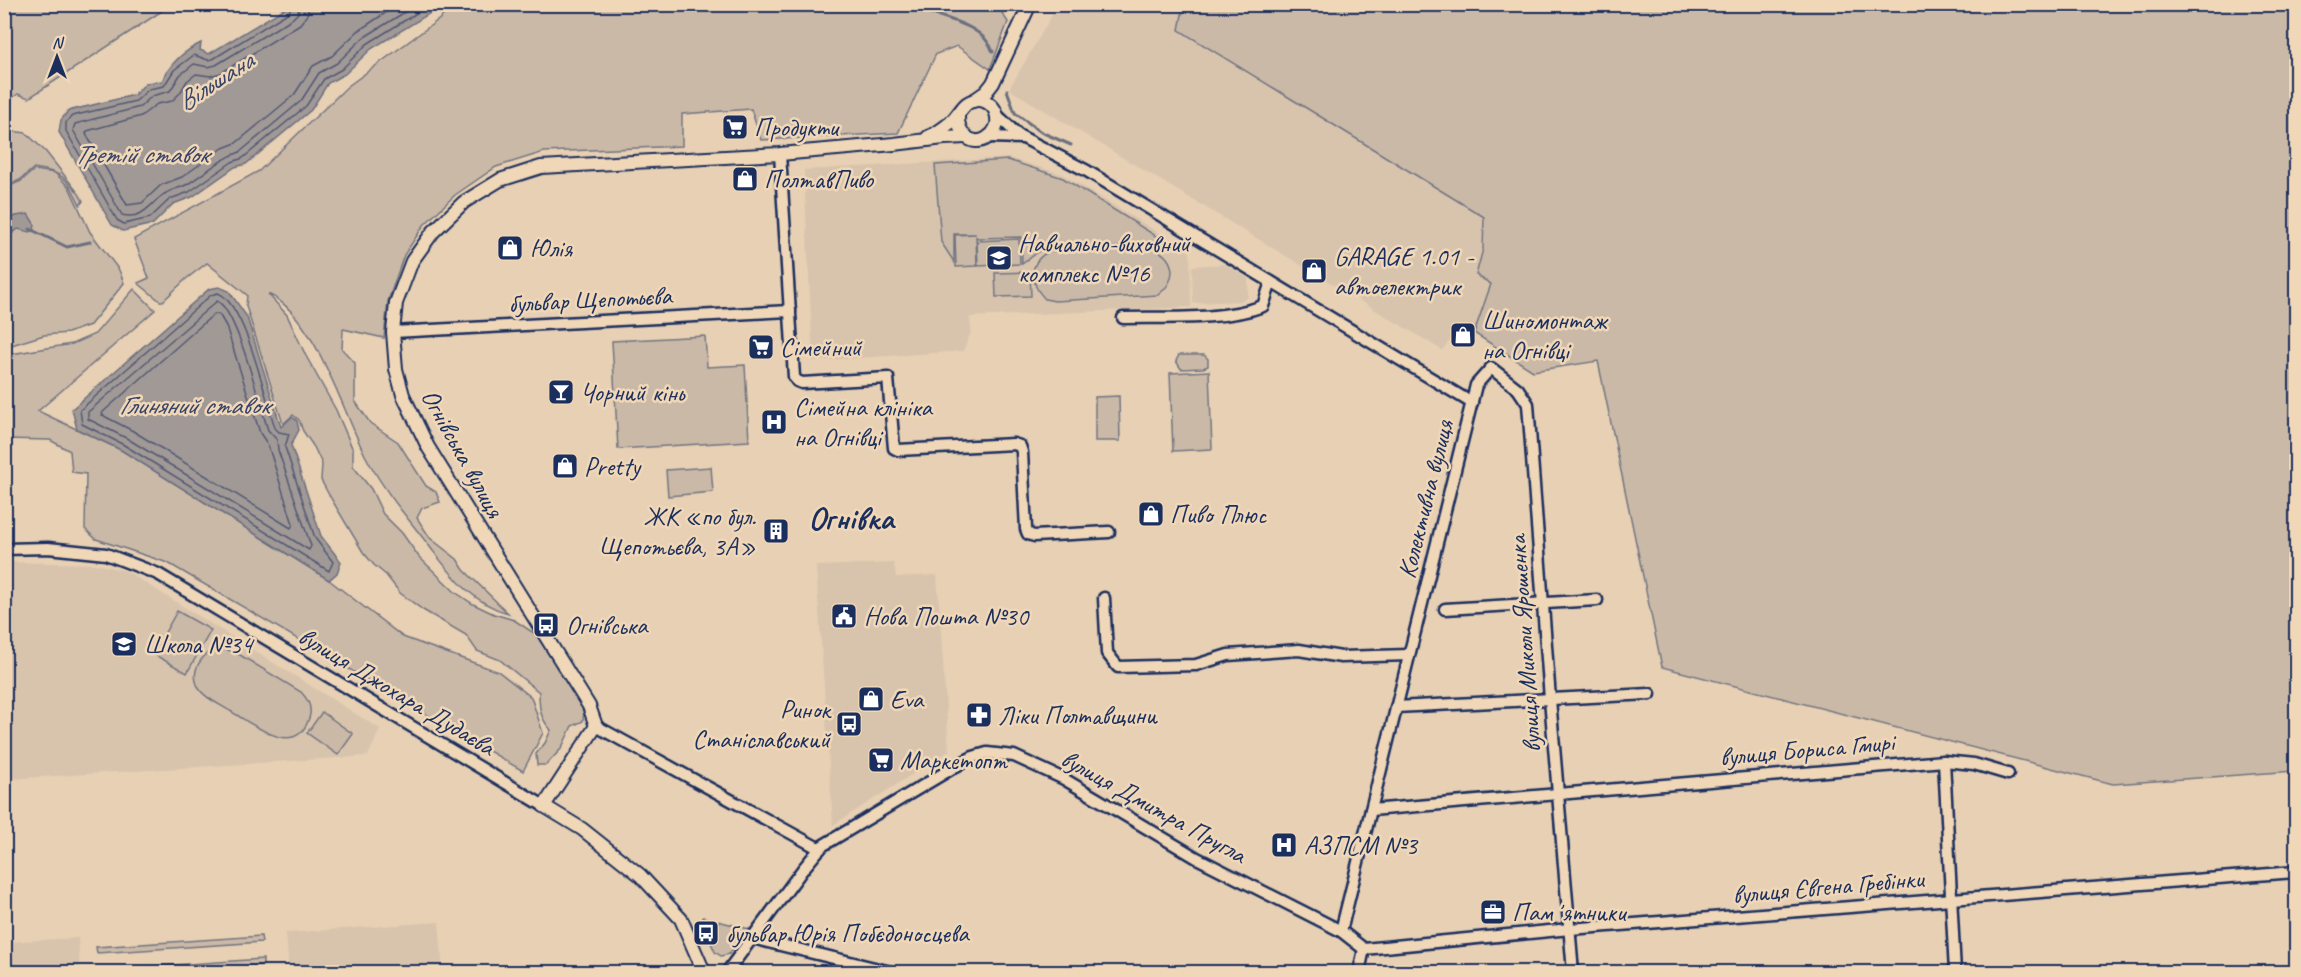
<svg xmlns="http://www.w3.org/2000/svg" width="2301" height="977" viewBox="0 0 2301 977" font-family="Caveat,sans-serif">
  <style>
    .built { fill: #d8c4ad }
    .green { fill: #cab9a7; stroke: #727482; stroke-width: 1.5 }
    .water { fill: #a19996; stroke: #6b6f80; stroke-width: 1.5 }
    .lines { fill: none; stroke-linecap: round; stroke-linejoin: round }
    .shore { stroke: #515974; stroke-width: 1.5 }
    .stream { stroke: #6b6f80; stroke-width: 3 }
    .minor-casing { stroke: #1b2f5e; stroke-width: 15 }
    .tertiary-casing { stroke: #1b2f5e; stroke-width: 16 }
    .minor { stroke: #f0d7b7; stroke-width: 10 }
    .tertiary { stroke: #f0d7b7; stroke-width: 12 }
    .labels { text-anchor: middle; stroke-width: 5; stroke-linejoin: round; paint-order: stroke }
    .poi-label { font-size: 26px; fill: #1b2f5e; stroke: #f0d7b7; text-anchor: start }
    .street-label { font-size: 26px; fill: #1b2f5e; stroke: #f0d7b7 }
    .water-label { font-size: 27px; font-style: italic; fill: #364469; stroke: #f0d7b7 }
    .district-label { font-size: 32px; font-weight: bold; fill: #1b2f5e; stroke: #f0d7b7 }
  </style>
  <rect width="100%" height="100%" fill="#e7d0b3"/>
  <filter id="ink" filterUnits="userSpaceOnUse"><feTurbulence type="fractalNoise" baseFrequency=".0167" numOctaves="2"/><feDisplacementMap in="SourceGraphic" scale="12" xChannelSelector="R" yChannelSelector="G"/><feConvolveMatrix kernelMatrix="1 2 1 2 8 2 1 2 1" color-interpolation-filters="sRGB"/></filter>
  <g filter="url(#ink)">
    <g class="built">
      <polygon points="1058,5 1184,5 1179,30 1484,217 1483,249 1476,275 1492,284 1474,333 1451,339 1442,350 1009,89"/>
      <polygon points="1008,158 1062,174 1190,252 1191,307 970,317 971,332 963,351 813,361 804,170"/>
      <polygon points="1225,264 1248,278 1248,297 1240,301 1193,303 1192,266"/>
      <polygon points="4,562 97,564 126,571 380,729 368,756 8,779 4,716"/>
      <polygon points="894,563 896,577 937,575 949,751 833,825 816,566"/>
      <polygon points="439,922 443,972 289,972 286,933"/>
      <polygon points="78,938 80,972 5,972 5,942"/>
    </g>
    <g class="green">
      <polygon points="5,4 171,4 171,5 29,98 18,94 5,103"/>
      <path d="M996,4L1008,22L990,69L957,46L936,54L898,133L761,140L751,109L682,114V146L544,152L496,167L455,195L424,225L404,255L388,301L384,338L343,329L342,349L355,363V401L370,423L398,442L426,486L436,492L440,502L422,508L417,518L430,538L457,559L464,570L508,613C474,604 454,578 433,551C408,518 385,493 365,455C343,411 314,314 268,294L287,315L306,356L336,410L353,450V466L371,489L383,514L402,533L419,557L455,592L473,604L494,614L514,620L537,635L584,710L583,721L572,726L561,749L546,765H537L536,754L545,743L551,730C540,718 539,708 539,692L500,660L477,651L466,635L423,610L400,593L386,575L374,565L363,552L329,495L321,480L322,464L314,447L303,431L299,420L293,415L283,424L246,306L247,295L207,263L186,279L163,301H160L138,283L149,278L134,239L259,171L348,86L441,18L451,5Z"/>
      <polygon points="1184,4 2296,5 2296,771 2113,784 1662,667 1598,361 1533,371 1474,333 1491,284 1476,275 1483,249 1484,217 1179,30"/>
      <path d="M11,131L26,133L46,152L79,194L83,201L80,205C67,178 64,172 34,168L20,180L5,186V134Z"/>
      <polygon points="1008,160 1063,178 1172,246 1042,249 1022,264 1021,237 977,238 976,236 977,266 956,267 955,235 976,234 954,234 954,262 941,242 935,165"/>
      <polygon points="34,170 55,173 69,187 90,232 119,270 124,283 90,325 68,333 44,335 5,347 5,239 18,229 16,216 5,221 5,188 21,181"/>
      <polygon points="1019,239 1020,264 978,266 977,241"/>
      <path d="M1149,247C1175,255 1180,278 1158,295L1055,301L1045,299C1029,283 1028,261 1050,251Z"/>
      <polygon points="1030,272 1031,296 996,297 995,273"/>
      <polygon points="134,289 155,310 38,411 121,450 329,580 403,637 499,672 531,697 543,733 523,771 168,563 96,539 85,529 86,474 72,472 70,451 50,440 5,439 5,355 72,344 95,334"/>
      <polygon points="705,336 707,367 745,365 749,441 618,449 612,341"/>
      <polygon points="1179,355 1204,355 1208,359 1208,366 1203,368 1181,369 1176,361"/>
      <polygon points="1209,371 1212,449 1173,451 1170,373"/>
      <polygon points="1119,396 1120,441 1095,441 1095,397"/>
      <polygon points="711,467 713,492 668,496 666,470"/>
      <polygon points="177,611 211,630 187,673 153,654"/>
      <path d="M220,648L235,652L301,692C309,700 313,710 308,721C294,759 250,722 230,711C221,705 206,699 200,690C188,672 201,653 220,648Z"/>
      <polygon points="322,712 353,734 338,755 307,733"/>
      <polygon points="703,917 706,918 749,929 729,954 721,956 715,952 702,922"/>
      <polygon points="261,936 262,942 97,953 96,947"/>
      <polygon points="263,959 263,965 151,972 98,972 98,970"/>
    </g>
    <g class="water">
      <path d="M290,5H439L432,12L371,49L345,74L328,83L311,110L246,164L235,167L192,197L173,204L153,224L123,231L112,225L59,132L61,120L68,111L134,95L146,83L162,81C170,64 184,51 201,43L200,50L209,54Z"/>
      <polygon points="28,214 35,225 34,230 30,232 18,229 5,239 5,221 16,216"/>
      <polygon points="219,287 229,291 247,317 281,427 292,417 297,421 299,430 291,445 321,536 341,562 337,573 329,580 121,450 77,429 72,409 209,289"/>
    </g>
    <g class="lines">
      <g class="shore">
        <polyline points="292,4 289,12 213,59 208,60 194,55 174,70 164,86 149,89 136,101 72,116 66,122 66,131 117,220 124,224 150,218 170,199 189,192 232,162 243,158 306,106 324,79 342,69 367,44 431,4"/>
        <path d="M300,4L298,13L293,18L216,65L208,67L194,64L180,75L170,91L152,96L140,107L75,124L73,130L122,215C143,221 151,202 166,193C172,189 181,188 188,184C205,173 220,159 240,152L301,101L319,73L337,63L363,38L418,4"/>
        <polyline points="309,4 307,15 300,24 221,73 210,76 196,74 187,81 180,93 172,101 157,104 141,116 87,131 86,134 127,205 142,203 161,185 182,177 223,148 236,143 294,95 313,66 332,56 358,31 399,4"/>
        <path d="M218,293C245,303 266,400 275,428L279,432L289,434L285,447L315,538L333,562L329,571L124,445L82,424L80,410L211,295Z"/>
        <path d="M217,301C237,310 260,406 268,430L277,440L278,450L311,546L309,550L128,439L88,419V412Z"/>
        <polygon points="214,314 219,314 226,326 260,433 268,445 293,524 291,528 133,431 102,415 103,412"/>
      </g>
      <g class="stream">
        <path d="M908,4C935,19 982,20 993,52"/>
        <polyline points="1007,90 1015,113 1041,132 1071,145"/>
        <polyline points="30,229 67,247 90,242"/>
      </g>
      <defs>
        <g id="minor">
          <polyline points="997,115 1018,135 1087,171 1472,403"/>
          <polyline points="990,137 1021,138"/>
          <polyline points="780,154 794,377 797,381 802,383 888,378 894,448 898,450 1014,444 1020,446 1022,452 1026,529 1028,534 1034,536 1109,532"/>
          <path d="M1123,318C1166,317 1223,321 1263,306L1271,282"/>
          <polyline points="393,332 790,311"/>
          <polyline points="4,549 48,548 106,554 158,574 544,806"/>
          <polyline points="1104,598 1107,653 1118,667 1196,665 1228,655 1299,650 1341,657 1409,655"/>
          <polyline points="1445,609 1597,600"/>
          <polyline points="1396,707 1650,694"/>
          <polyline points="596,726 820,849"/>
          <polyline points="1944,761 1955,972"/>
          <polyline points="1371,810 1944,761 1974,764 2008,774"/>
          <polyline points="1341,931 1476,385 1491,368 1518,389 1528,404 1550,699 1573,972"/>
          <polyline points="752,938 891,972"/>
          <polyline points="1364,949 1570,929 2296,872"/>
          <polyline points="727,972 803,869 822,846 956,766 973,757 987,753 1014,756 1064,779 1197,858 1341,931 1364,949"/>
          <polyline points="1359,972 1364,949"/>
        </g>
        <g id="tertiary">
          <polyline points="973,101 986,92 993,83 1030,4"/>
          <path d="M928,137C937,133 944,128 951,122C961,113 964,99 979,100C999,102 1004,128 987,138C971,148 957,132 958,116"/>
          <polyline points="704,972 681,919 640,875 582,829 544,806 596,726 589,706 428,447 403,395 396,369 393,332 396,303 412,261 433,232 464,202 500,180 541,167 780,154 894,144 944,138 966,137"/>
        </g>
      </defs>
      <use href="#minor" class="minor-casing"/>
      <use href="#tertiary" class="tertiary-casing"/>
      <use href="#minor" class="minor"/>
      <use href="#tertiary" class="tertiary"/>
    </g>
  </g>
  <defs>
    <symbol id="supermarket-square" viewBox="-11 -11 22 22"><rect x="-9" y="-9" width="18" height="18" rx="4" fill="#1b2f5e" stroke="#f0d7b7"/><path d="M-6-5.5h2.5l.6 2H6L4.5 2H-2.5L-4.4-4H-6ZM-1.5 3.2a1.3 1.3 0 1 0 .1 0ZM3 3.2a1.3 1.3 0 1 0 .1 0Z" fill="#fff"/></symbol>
    <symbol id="shop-square" viewBox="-11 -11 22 22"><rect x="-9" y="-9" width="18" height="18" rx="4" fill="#1b2f5e" stroke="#f0d7b7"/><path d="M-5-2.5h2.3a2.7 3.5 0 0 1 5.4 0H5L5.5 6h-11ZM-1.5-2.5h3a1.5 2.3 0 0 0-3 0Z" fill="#fff"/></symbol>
    <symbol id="school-square" viewBox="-11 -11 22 22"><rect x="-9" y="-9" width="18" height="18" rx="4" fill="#1b2f5e" stroke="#f0d7b7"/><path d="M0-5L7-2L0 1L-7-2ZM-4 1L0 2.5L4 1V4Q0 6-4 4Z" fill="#fff"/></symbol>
    <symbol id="bar-square" viewBox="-11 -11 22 22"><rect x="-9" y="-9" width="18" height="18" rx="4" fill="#1b2f5e" stroke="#f0d7b7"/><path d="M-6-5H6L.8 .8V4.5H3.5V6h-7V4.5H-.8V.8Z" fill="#fff"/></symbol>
    <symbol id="hospital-square" viewBox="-11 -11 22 22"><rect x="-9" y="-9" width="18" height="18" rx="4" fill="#1b2f5e" stroke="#f0d7b7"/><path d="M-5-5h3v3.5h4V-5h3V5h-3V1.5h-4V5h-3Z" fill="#fff"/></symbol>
    <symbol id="building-square" viewBox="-11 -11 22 22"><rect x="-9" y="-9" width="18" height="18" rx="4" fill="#1b2f5e" stroke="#f0d7b7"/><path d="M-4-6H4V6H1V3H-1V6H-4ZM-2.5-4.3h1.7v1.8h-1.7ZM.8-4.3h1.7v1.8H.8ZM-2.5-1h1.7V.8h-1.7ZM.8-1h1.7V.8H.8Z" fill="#fff"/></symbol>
    <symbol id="civic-square" viewBox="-11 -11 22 22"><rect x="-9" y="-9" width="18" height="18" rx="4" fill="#1b2f5e" stroke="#f0d7b7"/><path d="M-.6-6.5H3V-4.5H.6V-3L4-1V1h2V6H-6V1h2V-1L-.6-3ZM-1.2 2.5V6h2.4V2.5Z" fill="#fff"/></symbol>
    <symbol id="bus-square" viewBox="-11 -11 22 22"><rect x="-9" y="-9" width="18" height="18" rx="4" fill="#1b2f5e" stroke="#f0d7b7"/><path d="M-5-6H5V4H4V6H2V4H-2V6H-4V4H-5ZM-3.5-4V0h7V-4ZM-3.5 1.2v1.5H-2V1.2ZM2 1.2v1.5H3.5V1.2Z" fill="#fff"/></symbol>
    <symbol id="pharmacy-square" viewBox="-11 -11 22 22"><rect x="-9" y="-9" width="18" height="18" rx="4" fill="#1b2f5e" stroke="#f0d7b7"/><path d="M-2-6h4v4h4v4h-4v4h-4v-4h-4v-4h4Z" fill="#fff"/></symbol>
    <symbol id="office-square" viewBox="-11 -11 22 22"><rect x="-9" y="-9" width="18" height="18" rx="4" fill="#1b2f5e" stroke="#f0d7b7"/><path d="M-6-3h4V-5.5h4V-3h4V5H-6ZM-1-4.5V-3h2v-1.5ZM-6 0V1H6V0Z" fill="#fff"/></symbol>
  </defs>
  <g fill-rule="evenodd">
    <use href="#supermarket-square" x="720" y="112" width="30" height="30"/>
    <use href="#shop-square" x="730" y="164" width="30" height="30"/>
    <use href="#shop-square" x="495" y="233" width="30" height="30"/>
    <use href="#school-square" x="984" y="243" width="30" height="30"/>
    <use href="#shop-square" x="1299" y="256" width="30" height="30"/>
    <use href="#shop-square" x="1448" y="320" width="30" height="30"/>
    <use href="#supermarket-square" x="746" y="332" width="30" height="30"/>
    <use href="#bar-square" x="546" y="377" width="30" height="30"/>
    <use href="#hospital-square" x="759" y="407" width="30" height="30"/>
    <use href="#shop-square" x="550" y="451" width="30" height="30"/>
    <use href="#shop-square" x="1136" y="499" width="30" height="30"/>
    <use href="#building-square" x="761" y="516" width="30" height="30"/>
    <use href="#civic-square" x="829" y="601" width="30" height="30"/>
    <use href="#bus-square" x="531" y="610" width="30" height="30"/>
    <use href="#school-square" x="109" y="629" width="30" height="30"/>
    <use href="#shop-square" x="856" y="684" width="30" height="30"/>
    <use href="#pharmacy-square" x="964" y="700" width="30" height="30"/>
    <use href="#bus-square" x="834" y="709" width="30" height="30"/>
    <use href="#supermarket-square" x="866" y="745" width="30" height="30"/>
    <use href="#hospital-square" x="1269" y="830" width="30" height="30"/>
    <use href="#office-square" x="1478" y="897" width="30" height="30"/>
    <use href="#bus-square" x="691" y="918" width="30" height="30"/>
  </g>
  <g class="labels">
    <g class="poi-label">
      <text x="754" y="136">Продукти</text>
      <text x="764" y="188">ПолтавПиво</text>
      <text x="1018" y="252">Навчально-виховний<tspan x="1018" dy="30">комплекс №16</tspan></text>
      <text x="530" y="257">Юлія</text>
      <text x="1334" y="265">GARAGE 1.01 -<tspan x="1334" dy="30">автоелектрик</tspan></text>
      <text x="1482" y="329">Шиномонтаж<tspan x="1482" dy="30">на Огнівці</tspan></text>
      <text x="780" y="356">Сімейний</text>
      <text x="580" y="401">Чорний кінь</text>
      <text x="794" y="416">Сімейна клініка<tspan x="794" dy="30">на Огнівці</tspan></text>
      <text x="584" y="475">Pretty</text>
      <text x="1170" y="523">Пиво Плюс</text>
      <text x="756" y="525" text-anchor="end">ЖК «по бул.<tspan x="756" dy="30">Щепотьєва, 3А»</tspan></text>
      <text x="864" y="625">Нова Пошта №30</text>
      <text x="566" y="634">Огнівська</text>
      <text x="144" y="653">Школа №34</text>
      <text x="890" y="708">Eva</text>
      <text x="830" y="718" text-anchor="end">Ринок<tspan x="830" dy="30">Станіславський</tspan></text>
      <text x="998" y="724">Ліки Полтавщини</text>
      <text x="900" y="769">Маркетопт</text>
      <text x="1304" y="854">АЗПСМ №3</text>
      <text x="1512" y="921">Памʼятники</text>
      <text x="726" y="942">бульвар Юрія Побєдоносцева</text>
    </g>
    <g class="street-label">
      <text transform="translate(590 299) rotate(-3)" y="9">бульвар Щепотьєва</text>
      <text transform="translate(463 453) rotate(61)" y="9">Огнівська вулиця</text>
      <text transform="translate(1425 499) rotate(-76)" y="9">Колективна вулиця</text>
      <text transform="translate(1524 644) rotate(-94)" y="9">вулиця Миколи Ярошенка</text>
      <text transform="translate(397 691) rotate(31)" y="9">вулиця Джохара Дудаєва</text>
      <text transform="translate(1807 749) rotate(-5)" y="9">вулиця Бориса Гмирі</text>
      <text transform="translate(1154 806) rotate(29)" y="9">вулиця Дмитра Пругла</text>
      <text transform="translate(1828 886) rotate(-5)" y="9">вулиця Євгена Гребінки</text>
    </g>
    <g class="water-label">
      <text transform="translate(215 81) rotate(-33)" y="9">Вільшана</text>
      <text x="141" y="163">Третій ставок</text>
      <text x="194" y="414">Глиняний ставок</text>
    </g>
    <g class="district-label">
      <text x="851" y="529">Огнівка</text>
    </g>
  </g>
  <rect width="2301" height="977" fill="none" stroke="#f0d7b7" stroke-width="24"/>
  <rect x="12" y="12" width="2277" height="953" fill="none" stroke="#1b2f5e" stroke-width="2" filter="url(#ink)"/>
  <g transform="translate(57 57)" stroke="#f0d7b7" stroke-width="4.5" paint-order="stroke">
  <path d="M0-4.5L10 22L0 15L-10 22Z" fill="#1b2f5e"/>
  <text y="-9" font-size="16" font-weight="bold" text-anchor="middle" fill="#1b2f5e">N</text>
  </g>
</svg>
